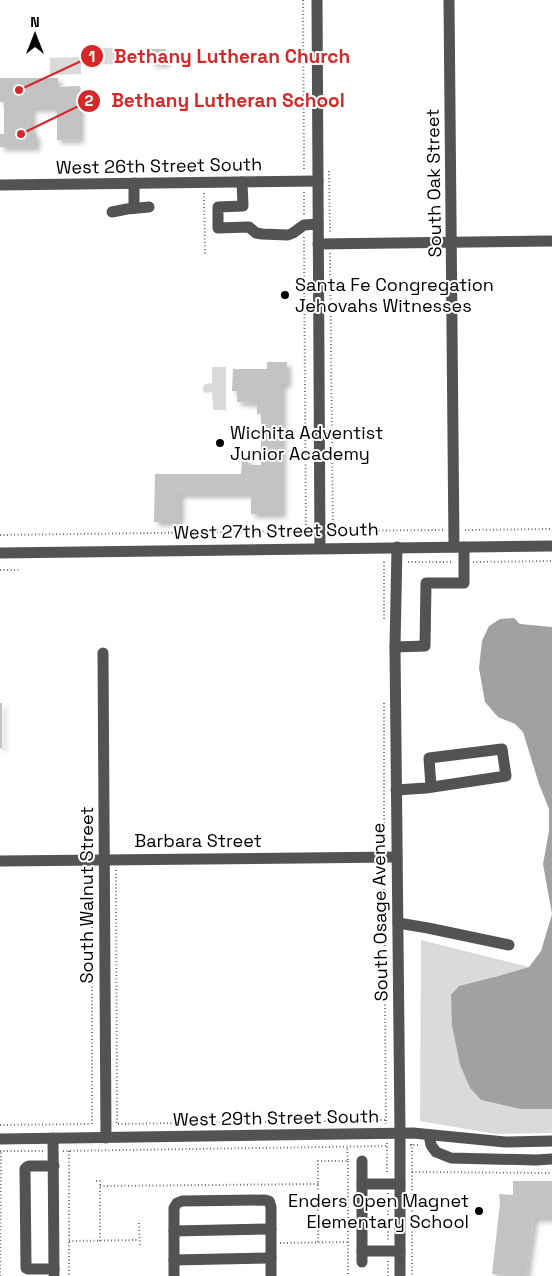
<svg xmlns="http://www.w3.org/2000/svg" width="552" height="1276" viewBox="0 0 552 1276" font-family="'Space Grotesk',sans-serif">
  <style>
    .green { fill: #dadada }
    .water { fill: #a1a1a1 }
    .building { fill: #c3c3c3; filter: url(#shadow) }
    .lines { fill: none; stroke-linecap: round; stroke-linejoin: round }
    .path { stroke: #757575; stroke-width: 2; stroke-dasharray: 1 2.5; stroke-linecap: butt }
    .minor { stroke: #535353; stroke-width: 11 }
    .poi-dot { fill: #000; stroke: #fff; stroke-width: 2 }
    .labels { text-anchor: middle; stroke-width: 4; stroke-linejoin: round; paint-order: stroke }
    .street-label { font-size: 18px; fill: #000; stroke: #fff }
    .poi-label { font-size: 18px; fill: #000; stroke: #fff; text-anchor: start }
    .leader { fill: none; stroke: #d62828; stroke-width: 2 }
    .callout-dot { fill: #d62828; stroke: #fff; stroke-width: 2 }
    .mark-label { font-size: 15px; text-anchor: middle; font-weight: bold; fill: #fff }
    .callout-label { font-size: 19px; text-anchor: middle; font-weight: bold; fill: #d62828; stroke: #fff; stroke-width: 4; stroke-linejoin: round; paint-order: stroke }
  </style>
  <defs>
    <filter id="shadow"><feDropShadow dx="4" dy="4" stdDeviation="2.5" flood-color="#0004"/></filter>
  </defs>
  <rect width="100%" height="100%" fill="#fff"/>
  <g class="green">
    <polygon points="88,48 115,48 116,64 88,65"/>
    <polygon points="81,57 81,74 50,75 50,58"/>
    <polygon points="212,367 226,367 226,410 213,410 212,392 206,393 202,390 205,384 212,383"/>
    <polygon points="421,940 529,967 495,977 452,1026 460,1065 470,1088 481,1100 520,1109 552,1109 552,1133 496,1134 420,1121"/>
  </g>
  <polygon class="water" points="514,618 520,624 552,627 552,1109 520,1109 481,1100 470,1088 460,1065 452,1026 451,995 459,986 495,977 529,967 541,951 552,914 543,864 549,831 549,809 539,784 523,732 515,724 498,717 485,702 479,668 482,641 489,626 500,619"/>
  <g class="building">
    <rect x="151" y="49" width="15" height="14"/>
    <polygon points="0,78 58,78 58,87 80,86 80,139 57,140 57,108 32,108 32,133 36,133 36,147 0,147 0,134 4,134 4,102 0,102"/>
    <polygon points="267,362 287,362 287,384 282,384 282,514 251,514 251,494 180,494 180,522 154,522 155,474 241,474 242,458 248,458 248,465 261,465 261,414 257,414 257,403 237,402 237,391 232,391 233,369 267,369"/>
    <polygon points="0,703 2,703 2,749 0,748"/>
    <polygon points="513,1181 552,1181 552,1218 534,1218 526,1276 510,1276 492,1274 500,1203 499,1194 513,1195"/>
  </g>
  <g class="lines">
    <g class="path">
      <polyline points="303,0 304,170"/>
      <polyline points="329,171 330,233"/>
      <polyline points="304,192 304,215"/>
      <polyline points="204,193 205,254"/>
      <polyline points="304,237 306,538"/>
      <polyline points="330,253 333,531"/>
      <polyline points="465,530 552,529"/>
      <polyline points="330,531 443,530"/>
      <polyline points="0,535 310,531"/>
      <polyline points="408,562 453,562"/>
      <polyline points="473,562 552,561"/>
      <polyline points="0,570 19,570"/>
      <polyline points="384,619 384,562 386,562"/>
      <polyline points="384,703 384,846"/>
      <polyline points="384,868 386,1124"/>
      <polyline points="116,870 117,1124"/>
      <polyline points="92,1124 92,873 93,872"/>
      <polyline points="118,1124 386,1120"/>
      <polyline points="0,1125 91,1124"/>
      <polyline points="387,1143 387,1174"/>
      <polyline points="412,1144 412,1276"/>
      <polyline points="410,1145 420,1145"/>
      <polyline points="0,1151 43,1151"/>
      <polyline points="63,1151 388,1146"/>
      <polyline points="69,1151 69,1276"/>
      <polyline points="348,1161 348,1276"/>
      <polyline points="412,1172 552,1173"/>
      <polyline points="96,1181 100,1181 100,1241"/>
      <polyline points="100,1186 318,1184"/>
      <polyline points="388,1193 388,1241"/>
      <polyline points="139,1223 140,1247"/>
      <polyline points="69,1241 139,1240"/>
      <polyline points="318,1242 318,1161 348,1161 347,1147"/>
      <polyline points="280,1243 348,1242"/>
      <polyline points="0,1276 1,1151"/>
      <polyline points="388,1276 388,1261"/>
    </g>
    <g class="minor">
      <polyline points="317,0 320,548"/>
      <polyline points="449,0 454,547"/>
      <polyline points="242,182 243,206 218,207 218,228 249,227 256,233 262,234 288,235 293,233 304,225 318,224"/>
      <polyline points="134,183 134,208"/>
      <polyline points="0,185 318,181"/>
      <polyline points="112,212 127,209 149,207"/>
      <polyline points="318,244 552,241"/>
      <polyline points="397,547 395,647 400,1133 400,1276"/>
      <polyline points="0,553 552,546"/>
      <polyline points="395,647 425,646 426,583 464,583 464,547"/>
      <polyline points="103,653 106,1138"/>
      <polyline points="396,790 426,788 506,776 502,749 429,758 431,787"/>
      <polyline points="0,861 397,857"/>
      <polyline points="398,923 428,928 509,945"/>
      <polyline points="429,1135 431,1145 436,1152 451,1158 536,1160 552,1159"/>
      <polyline points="53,1138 54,1274"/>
      <polyline points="0,1139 413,1133 505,1142 552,1141"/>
      <polyline points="362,1161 362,1262"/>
      <polyline points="54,1166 29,1166 27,1167 25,1169 26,1266 26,1268 28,1269 54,1269"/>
      <polyline points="362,1184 400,1184"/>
      <polyline points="174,1231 271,1229"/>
      <polyline points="362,1251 400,1251"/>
      <polyline points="174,1260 271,1258"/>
      <polyline points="174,1276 174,1208 177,1203 182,1201 265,1200 269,1201 271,1207 271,1276"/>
    </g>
  </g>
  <g class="poi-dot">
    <circle cx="285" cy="295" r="5"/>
    <circle cx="220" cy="443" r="5"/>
    <circle cx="479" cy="1211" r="5"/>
  </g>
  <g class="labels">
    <g class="street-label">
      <text transform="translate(159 166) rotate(-1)" y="6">West 26th Street South</text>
      <text transform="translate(434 183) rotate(-91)" y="6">South Oak Street</text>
      <text transform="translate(276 531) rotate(-1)" y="6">West 27th Street South</text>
      <text x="198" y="847">Barbara Street</text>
      <text transform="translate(87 895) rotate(-90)" y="6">South Walnut Street</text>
      <text transform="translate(380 912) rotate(-91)" y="6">South Osage Avenue</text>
      <text transform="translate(276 1118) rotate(-1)" y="6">West 29th Street South</text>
    </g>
    <g class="poi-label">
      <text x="295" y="291">Santa Fe Congregation<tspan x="295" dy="21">Jehovahs Witnesses</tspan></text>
      <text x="230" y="439">Wichita Adventist<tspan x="230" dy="21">Junior Academy</tspan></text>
      <text x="469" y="1207" text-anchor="end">Enders Open Magnet<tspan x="469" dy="21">Elementary School</tspan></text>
    </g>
  </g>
  <path class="leader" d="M19 90L92 56M21 134L89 101"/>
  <g class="callout-dot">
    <circle cx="19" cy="90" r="5"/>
    <circle cx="21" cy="134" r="5"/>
    <circle cx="92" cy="56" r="12"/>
    <circle cx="89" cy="101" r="12"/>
  </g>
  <g class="mark-label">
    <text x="92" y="62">1</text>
    <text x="89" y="106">2</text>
  </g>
  <g class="callout-label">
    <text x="232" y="63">Bethany Lutheran Church</text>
    <text x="228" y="107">Bethany Lutheran School</text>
  </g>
  <g transform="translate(35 35)" stroke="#ffffff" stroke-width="4" paint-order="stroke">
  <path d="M0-4L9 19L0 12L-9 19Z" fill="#000000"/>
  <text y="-8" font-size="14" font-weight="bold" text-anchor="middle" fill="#000000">N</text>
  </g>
</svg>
